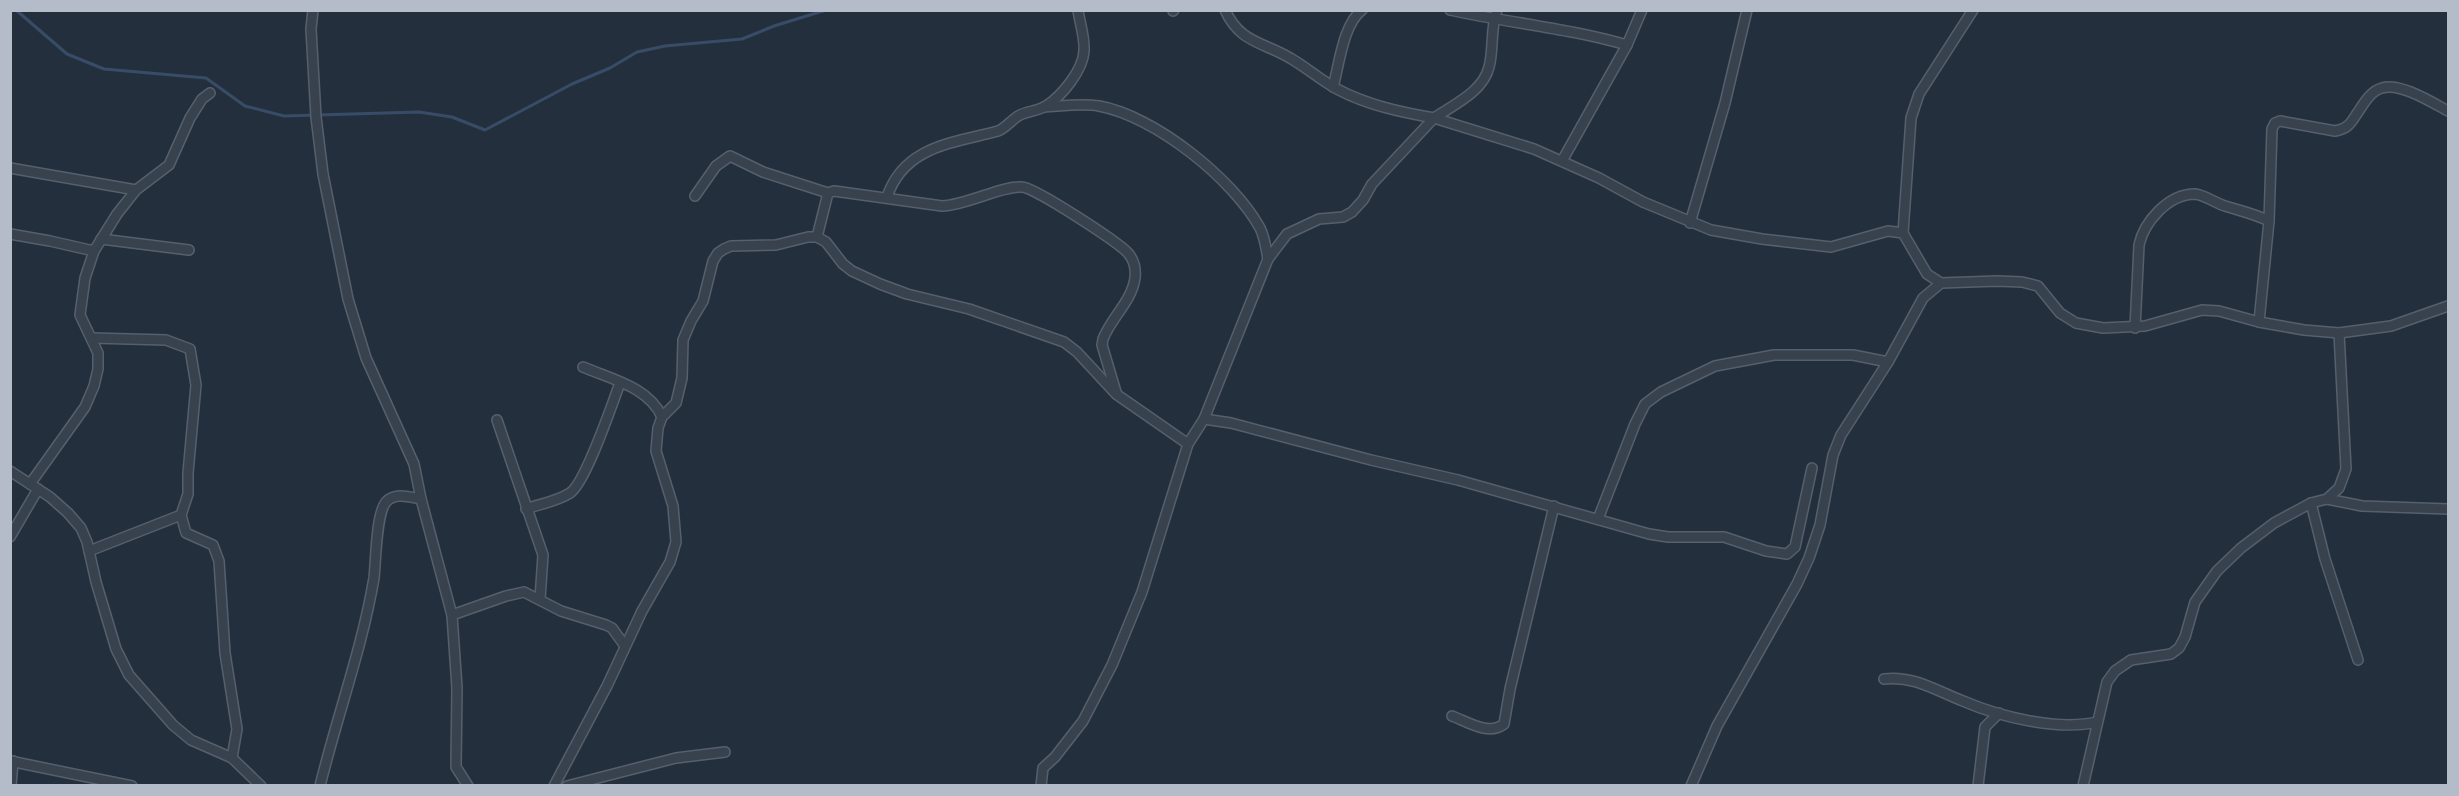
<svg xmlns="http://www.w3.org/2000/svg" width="2459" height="796" viewBox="0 0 2459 796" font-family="'Nunito Sans',sans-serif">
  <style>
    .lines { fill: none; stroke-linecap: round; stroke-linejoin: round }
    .stream { stroke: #394c67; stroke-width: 3 }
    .street-casing { stroke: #565f6c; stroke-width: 12 }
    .street { stroke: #38414e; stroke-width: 9 }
  </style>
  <rect width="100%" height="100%" fill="#242f3e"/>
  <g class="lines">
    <polyline class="stream" points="16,10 67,54 104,69 206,78 245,106 284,116 419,112 452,117 485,130 572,84 610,68 637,52 665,46 742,39 774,26 826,10"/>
    <defs>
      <g id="street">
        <polyline points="313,10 311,29 316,117 323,174 348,299 366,358 414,464 421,499 452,615 457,688 456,767 468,786"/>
        <path d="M1225,10C1240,43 1263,42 1290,58C1306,67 1320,80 1337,89C1367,105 1400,112 1434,118C1453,105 1483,92 1489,67C1494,49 1490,29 1497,10"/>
        <path d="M1450,10C1509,23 1568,28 1627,45"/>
        <polyline points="1173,11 1174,10"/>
        <path d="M1333,87C1339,66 1343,24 1362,10"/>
        <path d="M1044,107C1062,106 1082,103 1099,106C1155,116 1233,179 1260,228C1265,238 1266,249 1268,259"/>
        <polyline points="1562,161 1627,45 1642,10"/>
        <polyline points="10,168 136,190"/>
        <polyline points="695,196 716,166 730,156 763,172 828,193"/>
        <path d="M887,197C904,146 953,143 998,131C1006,128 1012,119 1020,115C1028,111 1038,111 1046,106C1062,96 1083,70 1084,51C1085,38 1080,24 1078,10"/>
        <polyline points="1690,223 1725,103 1747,10"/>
        <polyline points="1903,233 1911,118 1919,94 1973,10"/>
        <polyline points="10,234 50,241 94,251"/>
        <path d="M817,237L828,193L834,191L942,206C968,205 1000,186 1022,187C1034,187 1118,242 1128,253C1134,260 1136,269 1135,278C1132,301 1111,318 1103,339L1102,345L1116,392"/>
        <polyline points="101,239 189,250"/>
        <path d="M2259,322L2269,221L2272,129L2275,123L2280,121L2335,131C2346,129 2350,125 2356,115C2363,105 2370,91 2382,88C2400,82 2433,103 2448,111"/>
        <path d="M2135,328L2139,245C2144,222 2168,194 2195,194C2205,195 2215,203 2225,206C2241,211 2255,214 2269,221"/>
        <polyline points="92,338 166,340 190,349 196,385 188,473 188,494 181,515 186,533 213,545 219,561 225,653 237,729 232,758"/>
        <path d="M583,367C611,379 649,387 662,417"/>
        <polyline points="1204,419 1231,423 1371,460 1458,480 1649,534 1668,537 1724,537 1766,551 1787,554 1795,547 1812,468"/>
        <polyline points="497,420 543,555 540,599"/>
        <polyline points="10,471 50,497 68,513 81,528 87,542 96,582 116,649 129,675 173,725 191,740 232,758 261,786"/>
        <polyline points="30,484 85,407 94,386 98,369 98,353 80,315 85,278 94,251 117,214 136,190 169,165 190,118 202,99 210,93"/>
        <polyline points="2327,499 2362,506 2448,509"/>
        <polyline points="2311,503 2325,559 2358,660"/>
        <path d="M526,509C540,504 558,501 570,493C586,482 612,404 620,383"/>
        <polyline points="1598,519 1635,424 1645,404 1661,392 1715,366 1774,355 1853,355 1888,362"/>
        <polyline points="10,537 38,489"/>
        <polyline points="89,551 181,515"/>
        <polyline points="452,615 506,596 524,592 561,611 606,625 612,628 625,646"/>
        <path d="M1884,679C1913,675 1937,691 1963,701C2000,717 2058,731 2097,722"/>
        <path d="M1452,716C1468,722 1489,736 1504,724L1510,689L1554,506"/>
        <polyline points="10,761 132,786"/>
        <polyline points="11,786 13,761"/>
        <path d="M320,786C337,716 362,649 374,578C376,560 376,514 386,502C395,492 409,497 421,499"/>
        <polyline points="554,786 607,686 642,611 670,562 676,542 673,506 656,451 658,428 662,417 676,403 682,378 683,340 691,321 703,301 713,261 718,253 724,249 731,246 776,245 808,237 817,237 826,242 843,264 852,271 880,284 907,294 969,309 1064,342 1077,352 1116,394 1188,444"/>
        <polyline points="567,786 676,758 725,752"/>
        <polyline points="1041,786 1043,768 1055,757 1083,721 1112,665 1142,592 1188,444 1204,419 1268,259 1287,234 1319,219 1343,217 1352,212 1363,200 1372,184 1434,118 1534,149 1599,178 1643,202 1711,230 1762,239 1831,247 1888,231 1903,233 1927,274 1941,283"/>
        <polyline points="1691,786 1717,726 1797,584 1809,558 1820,525 1833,455 1841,435 1888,362 1923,298 1941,283 1997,281 2022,282 2038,286 2060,313 2076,323 2103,328 2145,326 2202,310 2219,311 2259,322 2304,330 2339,333 2391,326 2448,306"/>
        <polyline points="1978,786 1985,727 1999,713"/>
        <polyline points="2083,786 2107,682 2115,671 2131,660 2171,654 2179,648 2185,637 2195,602 2217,571 2241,548 2274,523 2311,503 2327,499 2339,488 2346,469 2339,333"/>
      </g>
    </defs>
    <use href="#street" class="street-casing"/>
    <use href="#street" class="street"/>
  </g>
  <rect width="2459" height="796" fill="none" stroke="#b4bcc9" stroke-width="24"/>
</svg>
